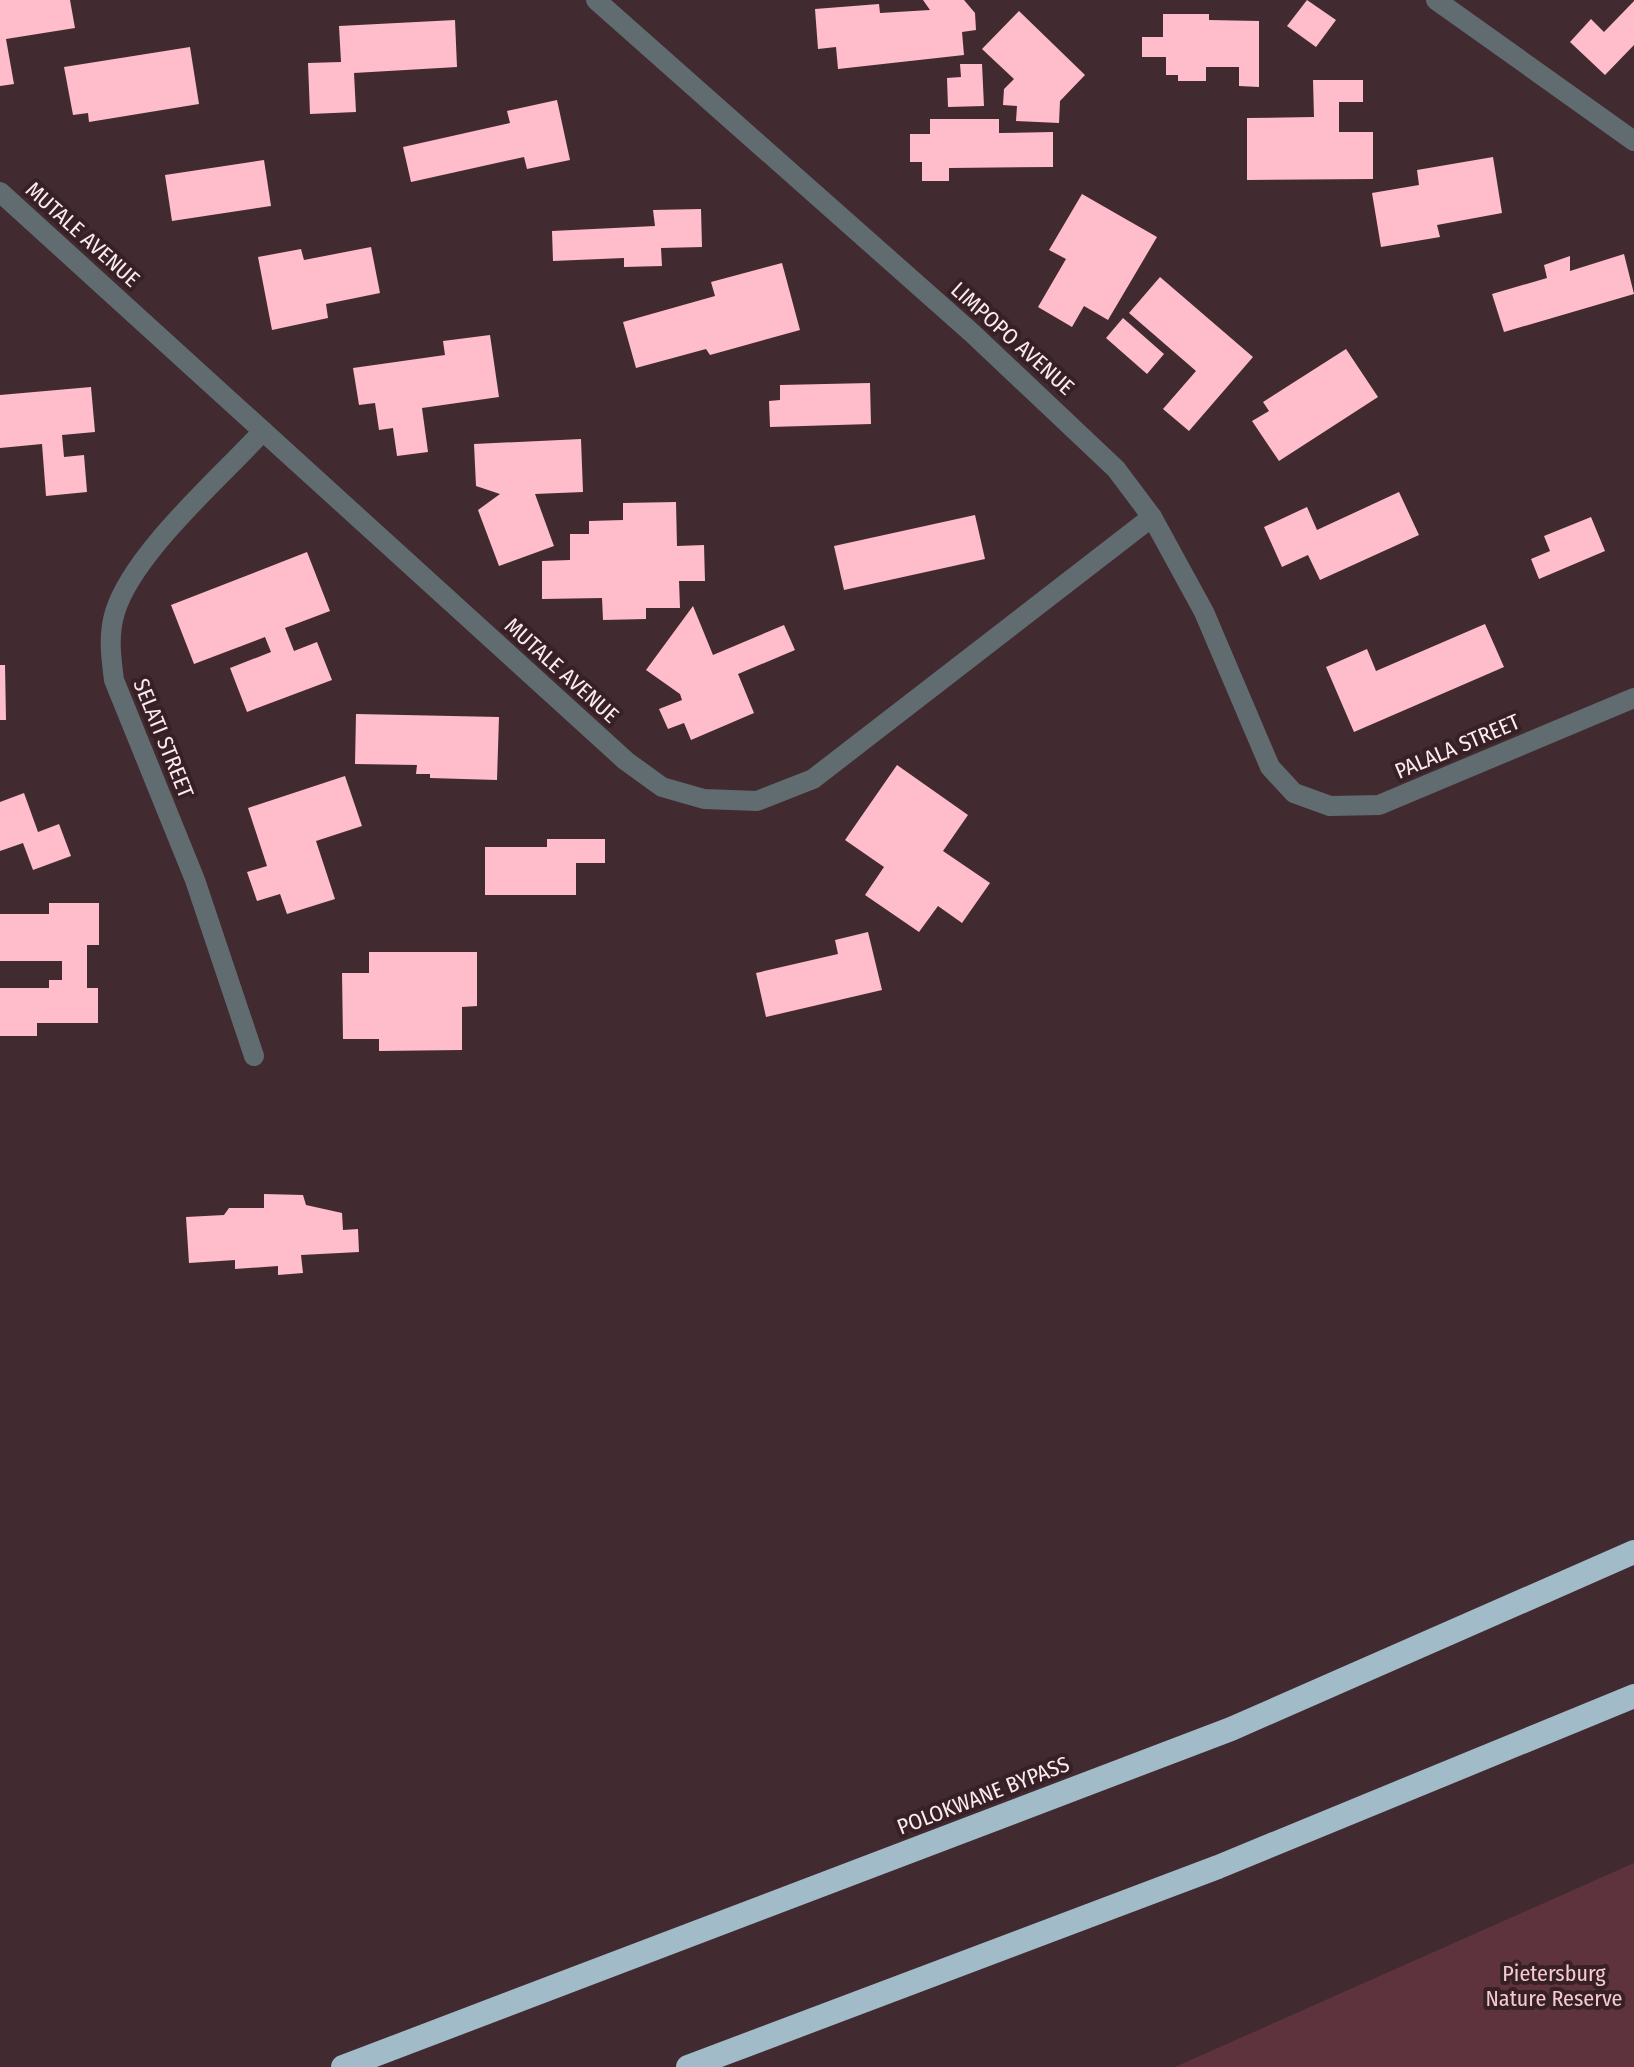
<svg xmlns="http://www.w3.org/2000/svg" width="1634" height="2067" viewBox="0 0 1634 2067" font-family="'Fira Sans Condensed',sans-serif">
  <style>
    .green { fill: #5e333d }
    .building { fill: #ffbcca }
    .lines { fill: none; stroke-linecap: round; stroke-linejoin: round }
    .minor { stroke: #616c71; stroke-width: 20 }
    .highway { stroke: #a1bbc8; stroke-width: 24 }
    .labels { text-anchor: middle; stroke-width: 8; stroke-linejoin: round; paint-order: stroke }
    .street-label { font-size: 22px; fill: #fbebee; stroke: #372126 }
    .park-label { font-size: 22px; fill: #f7cad3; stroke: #372126 }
  </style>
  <rect width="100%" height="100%" fill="#422b30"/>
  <polygon class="green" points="1634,1863 1634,2067 1175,2067"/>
  <g class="building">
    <polygon points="0,0 70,0 75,28 6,39 14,84 0,86"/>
    <polygon points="923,0 964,0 975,13 976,30 962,32 964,55 838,69 836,47 818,49 815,9 879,4 880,13 930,10"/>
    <polygon points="1307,0 1336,20 1316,47 1287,26"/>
    <polygon points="1634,1 1634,45 1605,75 1570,42 1591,19 1604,32"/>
    <polygon points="1019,11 1085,75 1060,101 1059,123 1016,121 1017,106 1003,105 1004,89 1014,79 982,49"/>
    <polygon points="1163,14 1209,14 1209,20 1259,21 1259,87 1239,86 1239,67 1206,67 1206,81 1178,81 1178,75 1166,75 1166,57 1142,57 1142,37 1163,37"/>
    <polygon points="455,20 457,67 354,73 356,112 310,114 308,63 341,62 339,26"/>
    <polygon points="190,47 199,104 89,122 88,113 73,115 64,67"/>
    <polygon points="960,64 982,64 984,106 948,107 947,78 961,77"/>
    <polygon points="1313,80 1363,80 1363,102 1339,102 1339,132 1373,132 1373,179 1247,180 1247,118 1314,117"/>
    <polygon points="557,100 570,160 527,169 524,157 411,182 403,147 510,123 507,111"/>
    <polygon points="930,119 999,119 999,133 1053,132 1053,167 949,168 949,181 922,181 922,162 910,162 910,134 930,134"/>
    <polygon points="1493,157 1502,213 1437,225 1440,237 1381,247 1372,193 1419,185 1417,170"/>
    <polygon points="264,160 271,206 172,221 165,175"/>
    <polygon points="1082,194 1157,237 1108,320 1084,306 1072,327 1038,307 1066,259 1049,250"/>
    <polygon points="701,209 702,247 661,248 662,266 624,267 624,258 553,261 552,231 655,226 653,210"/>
    <polygon points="371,247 380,293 326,304 328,318 272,330 258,257 301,249 304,260"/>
    <polygon points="1624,254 1634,294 1504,332 1492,294 1547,278 1544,265 1570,256 1570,271"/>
    <polygon points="782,263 800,330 710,355 706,349 636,368 623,322 715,296 711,282"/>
    <polygon points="1160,277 1253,357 1189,431 1163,409 1196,371 1129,313"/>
    <polygon points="1123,318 1164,354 1147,374 1106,338"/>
    <polygon points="490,335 499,397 422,408 428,452 397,456 393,428 379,430 375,403 359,405 353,368 445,355 443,341"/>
    <polygon points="1346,349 1378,397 1279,461 1252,421 1269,411 1263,402"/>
    <polygon points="870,383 871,424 770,427 769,401 780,400 780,385"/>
    <polygon points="91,387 95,432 62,435 64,457 84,455 87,492 46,496 42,444 0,448 0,395"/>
    <polygon points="581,439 583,492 535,494 554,546 499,566 478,510 500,494 476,486 474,444"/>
    <polygon points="1399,492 1419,535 1320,580 1308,555 1282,567 1264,527 1307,507 1317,530"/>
    <polygon points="676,502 677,546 704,545 705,581 679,581 680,608 646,608 646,619 603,620 602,598 542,599 542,561 570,560 570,534 589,534 589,521 623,520 623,503"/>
    <polygon points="975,515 985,559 844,590 834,546"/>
    <polygon points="1591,517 1605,551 1539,579 1531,559 1550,551 1544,536"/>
    <polygon points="307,552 330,611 285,628 294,651 317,642 332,680 247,712 230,668 271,652 265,637 194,664 171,605"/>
    <polygon points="693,606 713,655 784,625 795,650 738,674 754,713 691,740 684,723 668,729 659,709 682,700 680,694 646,670"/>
    <polygon points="1485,624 1504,667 1354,732 1326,667 1367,649 1376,671"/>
    <polygon points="0,665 5,665 6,720 0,720"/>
    <polygon points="356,714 499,717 497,780 430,778 430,774 416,774 417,765 355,764"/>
    <polygon points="897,765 968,815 943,851 990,883 962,923 938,906 919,932 865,895 884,867 845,840"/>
    <polygon points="345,776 362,826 316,841 335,899 287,914 280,894 257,901 247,872 267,866 248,808"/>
    <polygon points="24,793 38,832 59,824 71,856 33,870 23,843 0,851 0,802"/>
    <polygon points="547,839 605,839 605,863 576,863 576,895 485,895 485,847 547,847"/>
    <polygon points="49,903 99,903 99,945 87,945 87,988 98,988 98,1023 37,1023 37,1036 0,1036 0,988 49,988 49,980 62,980 62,961 0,961 0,914 49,914"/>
    <polygon points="868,932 882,990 766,1017 756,973 838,954 835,940"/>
    <polygon points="369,952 477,952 477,1006 462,1007 462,1050 379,1051 379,1039 343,1039 342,973 369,973"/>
    <polygon points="264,1194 303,1195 306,1205 342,1213 343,1230 358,1229 359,1252 301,1255 303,1273 278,1275 278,1266 235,1269 235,1260 189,1263 186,1217 224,1215 229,1208 264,1208"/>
  </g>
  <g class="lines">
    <g class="minor">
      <polyline points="596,0 972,333 1116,469 1152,517 1204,612 1270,767 1294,793 1330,806 1379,805 1634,698"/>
      <polyline points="1436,0 1634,141"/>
      <polyline points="0,192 626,761 662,787 704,799 757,801 813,779 1152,517"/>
      <path d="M254,1056L195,880L114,680C111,657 108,635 115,612C133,553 220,478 263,431"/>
    </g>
    <g class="highway">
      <polyline points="343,2067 1231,1729 1634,1552"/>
      <polyline points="688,2067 1218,1867 1634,1696"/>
    </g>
  </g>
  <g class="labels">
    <g class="street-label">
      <text transform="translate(83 234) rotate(42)" y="8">MUTALE AVENUE</text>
      <text transform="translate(1013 338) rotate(42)" y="8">LIMPOPO AVENUE</text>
      <text transform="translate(562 670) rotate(42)" y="8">MUTALE AVENUE</text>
      <text transform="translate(164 738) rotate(68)" y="8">SELATI STREET</text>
      <text transform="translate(1457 746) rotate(-23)" y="8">PALALA STREET</text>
      <text transform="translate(983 1795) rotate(-21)" y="8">POLOKWANE BYPASS</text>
    </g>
    <g class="park-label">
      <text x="1554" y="1981">Pietersburg<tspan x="1554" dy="25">Nature Reserve</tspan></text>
    </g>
  </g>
</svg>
